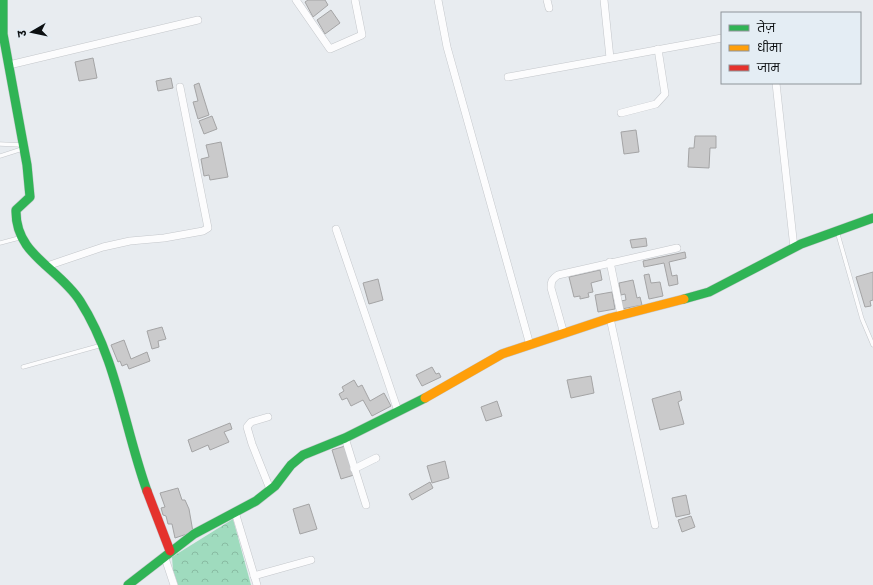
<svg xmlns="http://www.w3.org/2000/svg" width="873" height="585" viewBox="0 0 873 585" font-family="Poppins,'Noto Sans Devanagari',sans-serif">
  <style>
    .forest { fill: url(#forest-crowns) }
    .building { fill: #cacacb; stroke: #a4a4a5 }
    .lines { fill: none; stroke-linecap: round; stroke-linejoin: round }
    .lane-casing { stroke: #c4c7cb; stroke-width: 4.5 }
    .street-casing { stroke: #c4c7cb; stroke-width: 8 }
    .fast-casing { stroke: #c4c7cb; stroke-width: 10 }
    .slow-casing { stroke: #c4c7cb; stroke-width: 10 }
    .jam-casing { stroke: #c4c7cb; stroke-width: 10 }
    .lane { stroke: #fcfcfd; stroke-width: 3.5 }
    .street { stroke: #fcfcfd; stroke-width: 7 }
    .fast { stroke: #30b455; stroke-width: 9 }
    .slow { stroke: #ff9f0a; stroke-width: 9 }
    .jam { stroke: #e5322d; stroke-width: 9 }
  </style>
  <defs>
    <pattern id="forest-crowns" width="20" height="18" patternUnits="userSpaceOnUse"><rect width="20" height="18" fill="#9fdbbe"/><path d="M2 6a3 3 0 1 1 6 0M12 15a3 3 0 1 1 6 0" fill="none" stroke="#88bba2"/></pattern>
  </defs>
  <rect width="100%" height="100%" fill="#e8ecf0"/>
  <polygon class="forest" points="233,519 251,585 178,585 173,570 172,557"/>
  <g class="building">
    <polygon points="308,0 325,0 328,5 313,17 305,2"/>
    <polygon points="331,10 340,23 325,34 317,20"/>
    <polygon points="93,58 97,78 79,81 75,62"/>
    <polygon points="171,78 173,88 158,91 156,81"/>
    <polygon points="199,83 209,115 198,119 193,102 198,101 194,85"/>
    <polygon points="212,116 217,129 204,134 199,121"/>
    <polygon points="636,130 639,152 624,154 621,132"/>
    <polygon points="695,136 716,136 716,148 710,148 709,168 688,167 689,148 694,148"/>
    <polygon points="221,142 228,177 210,180 209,175 204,176 201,159 209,157 206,145"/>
    <polygon points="646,238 647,246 632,248 630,240"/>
    <polygon points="685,252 686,258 669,262 672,276 677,275 678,284 669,286 664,263 644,267 643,261"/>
    <polygon points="600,270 602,280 591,283 593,292 588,293 589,297 580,299 580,296 574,297 569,277"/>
    <polygon points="873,272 873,300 870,301 871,306 865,307 856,277"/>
    <polygon points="649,274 651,283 660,282 663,296 649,299 644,275"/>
    <polygon points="378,279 383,300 369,304 363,283"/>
    <polygon points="633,280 637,298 640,297 642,305 622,309 621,301 626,300 625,294 621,295 619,283"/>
    <polygon points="612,292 615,309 598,312 595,295"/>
    <polygon points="162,327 166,339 158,341 159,347 152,349 147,331"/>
    <polygon points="124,340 131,359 147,352 150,361 129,369 127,364 122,366 120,361 118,362 111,345"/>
    <polygon points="432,367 436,374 439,373 441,377 422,386 416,375"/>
    <polygon points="591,376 594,393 571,398 567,380"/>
    <polygon points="354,380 358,387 362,385 370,401 384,393 391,406 372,416 363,400 351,406 347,398 342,400 339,394 344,391 342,387"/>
    <polygon points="680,391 682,400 678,402 684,424 660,430 652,399"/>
    <polygon points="497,401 502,416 486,421 481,407"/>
    <polygon points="230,423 232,429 224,432 229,442 210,450 208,445 192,452 188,440"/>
    <polygon points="345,446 354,475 341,479 332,450"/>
    <polygon points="445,461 449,478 432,483 427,466"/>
    <polygon points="430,482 433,488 412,500 409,494"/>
    <polygon points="178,488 182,500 185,500 189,509 193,532 175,538 172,524 168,524 166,516 163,515 161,508 165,507 160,493"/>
    <polygon points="686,495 690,514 676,517 672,498"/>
    <polygon points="309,504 317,529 300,534 293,509"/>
    <polygon points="691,516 695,527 682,532 678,520"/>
  </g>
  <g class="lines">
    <defs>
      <g id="lane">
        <polyline points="0,144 22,145"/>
        <polyline points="0,156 22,149"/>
        <polyline points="837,231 862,319 873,345"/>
        <polyline points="0,243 19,238"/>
        <polyline points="23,367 102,345"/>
      </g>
      <g id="street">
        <polyline points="296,0 330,49 362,35 355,0"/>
        <polyline points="438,0 447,47 530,345"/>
        <polyline points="547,0 549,8"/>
        <polyline points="604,0 610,58"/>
        <polyline points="9,65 198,20"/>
        <polyline points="508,77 722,38"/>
        <polyline points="776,83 794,248"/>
        <polyline points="621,113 656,104 665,94 658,49"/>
        <polyline points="336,229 398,411"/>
        <polyline points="610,262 621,315"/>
        <polyline points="47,266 103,247 130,241 164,238 203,231 208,228 180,87"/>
        <polyline points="610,318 655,525"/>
        <path d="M564,334L551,288C551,281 552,279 558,275L677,248"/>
        <polyline points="268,417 251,422 247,427 252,444 270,489"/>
        <polyline points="345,438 366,505"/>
        <polyline points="354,469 376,458"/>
        <polyline points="235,512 257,585"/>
        <polyline points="165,558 174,585"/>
        <polyline points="254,576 311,560"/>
      </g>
      <g id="fast">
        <path d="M3,0V34L27,165L30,197L16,210C15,255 58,267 80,301C117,359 124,427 147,491"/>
        <polyline points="684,299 709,292 801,244 873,218"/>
        <polyline points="128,585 194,534 256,501 275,486 291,465 303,455 345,438 425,398"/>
      </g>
      <polyline id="slow" points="425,398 502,354 610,318 684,299"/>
      <polyline id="jam" points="147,491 170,551"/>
    </defs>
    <use href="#lane" class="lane-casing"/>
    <use href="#street" class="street-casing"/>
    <use href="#fast" class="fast-casing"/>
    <use href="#slow" class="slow-casing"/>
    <use href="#jam" class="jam-casing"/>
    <use href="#lane" class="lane"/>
    <use href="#street" class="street"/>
    <use href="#fast" class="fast"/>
    <use href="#slow" class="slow"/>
    <use href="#jam" class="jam"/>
  </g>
  <rect x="721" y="12" width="140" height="72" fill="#e4edf4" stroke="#8e9499"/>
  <rect x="729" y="25" width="20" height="6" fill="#30b455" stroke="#8e9499"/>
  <text x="757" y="32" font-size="12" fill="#0c0f11">तेज़</text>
  <rect x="729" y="45" width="20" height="6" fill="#ff9f0a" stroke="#8e9499"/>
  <text x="757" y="52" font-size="12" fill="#0c0f11">धीमा</text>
  <rect x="729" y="65" width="20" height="6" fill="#e5322d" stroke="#8e9499"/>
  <text x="757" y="72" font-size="12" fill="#0c0f11">जाम</text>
  <g transform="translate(32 32) rotate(261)" stroke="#e4edf4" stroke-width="3" paint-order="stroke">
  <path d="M0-3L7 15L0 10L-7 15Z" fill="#0c0f11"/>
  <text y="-6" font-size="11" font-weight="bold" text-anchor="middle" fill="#0c0f11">उ</text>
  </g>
</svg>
